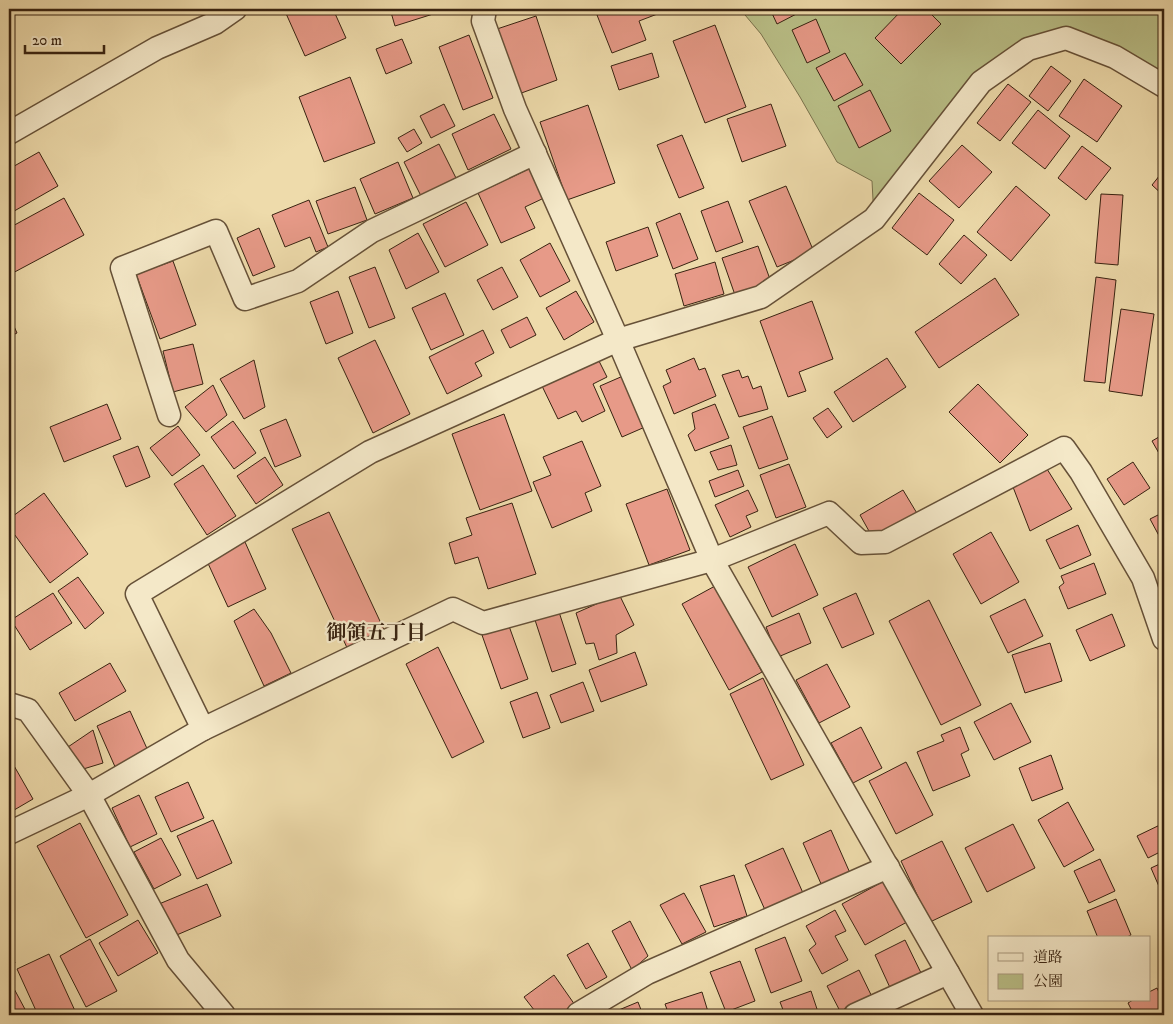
<svg xmlns="http://www.w3.org/2000/svg" width="1173" height="1024" viewBox="0 0 1173 1024" font-family="'IM FELL DW Pica','Noto Serif JP',serif">
  <style>
    .green { fill: #bac088; stroke: #79724c }
    .building { fill: #e79a88; stroke: #382311 }
    .lines { fill: none; stroke-linecap: round; stroke-linejoin: round }
    .minor-casing { stroke: #665138; stroke-width: 25 }
    .minor { stroke: #f4e8c8; stroke-width: 22 }
    .labels { text-anchor: middle; stroke-width: 4.5; stroke-linejoin: round; paint-order: stroke }
    .neighbourhood-label { font-size: 20px; font-weight: bold; fill: #382311; stroke: #f4e8c8 }
  </style>
  <rect width="100%" height="100%" fill="#eedbab"/>
  <filter id="stains"><feTurbulence type="fractalNoise" baseFrequency=".004" numOctaves="4"/><feColorMatrix values="0 0 0 0 .2 0 0 0 0 .09 0 0 0 0 .02 0 0 0 .5 -.17"/></filter>
  <radialGradient id="worn" r=".72"><stop offset=".6" stop-color="#630" stop-opacity="0"/><stop offset="1" stop-color="#630" stop-opacity=".3"/></radialGradient>
  <polygon class="green" points="740,9 1164,9 1164,86 1066,38 981,82 874,219 872,181 837,162 800,97 761,34"/>
  <g class="building">
    <polygon points="284,9 333,9 346,38 305,56"/>
    <polygon points="390,9 449,9 395,26"/>
    <polygon points="613,9 658,9 660,13 639,21 646,40 612,53 597,15"/>
    <polygon points="770,9 806,9 777,24"/>
    <polygon points="903,9 926,9 941,24 901,64 875,38"/>
    <polygon points="536,16 557,80 516,95 494,30"/>
    <polygon points="816,19 830,52 807,63 792,30"/>
    <polygon points="715,25 746,107 705,123 673,41"/>
    <polygon points="469,35 493,98 463,110 439,47"/>
    <polygon points="402,39 412,63 386,74 376,49"/>
    <polygon points="652,53 659,77 619,90 611,66"/>
    <polygon points="845,53 863,85 834,101 816,68"/>
    <polygon points="1051,66 1071,81 1048,111 1029,96"/>
    <polygon points="350,77 375,143 324,162 299,97"/>
    <polygon points="1084,79 1122,106 1097,142 1059,116"/>
    <polygon points="1008,84 1031,102 1000,141 977,123"/>
    <polygon points="870,90 891,131 859,148 838,106"/>
    <polygon points="444,104 455,126 431,138 420,116"/>
    <polygon points="771,104 786,146 742,162 727,119"/>
    <polygon points="588,105 615,183 567,200 540,122"/>
    <polygon points="1038,110 1070,136 1045,169 1012,143"/>
    <polygon points="494,114 511,149 468,170 452,134"/>
    <polygon points="414,129 422,143 407,152 398,138"/>
    <polygon points="682,135 704,188 679,198 657,145"/>
    <polygon points="439,144 456,178 421,196 404,162"/>
    <polygon points="962,145 992,172 959,208 929,181"/>
    <polygon points="1082,146 1111,168 1086,200 1058,178"/>
    <polygon points="39,152 58,186 9,214 9,169"/>
    <polygon points="398,162 413,198 375,214 360,179"/>
    <polygon points="531,168 544,198 525,207 535,228 501,243 478,193"/>
    <polygon points="1164,170 1164,196 1152,185"/>
    <polygon points="786,186 814,252 777,267 749,201"/>
    <polygon points="1016,186 1050,215 1011,261 977,232"/>
    <polygon points="355,187 367,220 328,234 316,201"/>
    <polygon points="919,193 954,220 927,255 892,228"/>
    <polygon points="1101,194 1123,195 1118,265 1095,263"/>
    <polygon points="64,198 84,235 9,275 9,228"/>
    <polygon points="309,200 328,247 316,252 310,237 285,247 272,215"/>
    <polygon points="728,201 743,242 716,252 701,211"/>
    <polygon points="466,202 488,245 445,267 423,224"/>
    <polygon points="680,213 698,259 673,269 656,223"/>
    <polygon points="648,227 658,256 616,271 606,242"/>
    <polygon points="259,228 275,267 253,276 237,238"/>
    <polygon points="418,233 439,272 406,289 389,250"/>
    <polygon points="964,235 987,255 961,284 939,264"/>
    <polygon points="550,243 570,281 540,297 520,260"/>
    <polygon points="758,246 771,282 735,295 722,258"/>
    <polygon points="173,261 196,325 160,339 136,274"/>
    <polygon points="715,262 724,294 684,306 675,274"/>
    <polygon points="375,267 395,318 369,328 349,277"/>
    <polygon points="502,267 518,297 493,310 477,280"/>
    <polygon points="1096,277 1116,280 1105,383 1084,381"/>
    <polygon points="995,278 1019,315 939,368 915,332"/>
    <polygon points="338,291 353,333 326,344 310,302"/>
    <polygon points="576,291 594,322 564,340 546,308"/>
    <polygon points="445,293 464,335 431,350 412,308"/>
    <polygon points="812,301 833,359 799,372 806,391 788,397 760,321"/>
    <polygon points="1121,309 1154,314 1142,396 1109,391"/>
    <polygon points="9,315 17,333 9,337"/>
    <polygon points="527,317 536,335 510,348 501,330"/>
    <polygon points="483,330 494,353 475,363 482,376 447,394 429,357"/>
    <polygon points="375,340 410,414 373,433 338,358"/>
    <polygon points="193,344 203,384 173,392 163,351"/>
    <polygon points="694,358 699,370 705,368 716,396 674,414 663,386 671,382 666,370"/>
    <polygon points="887,358 906,387 853,422 834,392"/>
    <polygon points="598,359 607,377 593,384 605,411 582,422 576,411 558,419 542,386"/>
    <polygon points="254,360 265,407 244,419 220,379"/>
    <polygon points="739,370 742,378 748,376 753,389 761,386 768,409 739,417 722,375"/>
    <polygon points="623,376 645,427 622,437 600,386"/>
    <polygon points="978,384 1028,435 1000,463 949,412"/>
    <polygon points="213,385 227,415 206,432 185,407"/>
    <polygon points="107,404 121,439 64,462 50,427"/>
    <polygon points="715,404 729,438 695,451 688,435 695,429 692,413"/>
    <polygon points="828,408 842,427 827,438 813,418"/>
    <polygon points="504,414 532,491 480,510 452,434"/>
    <polygon points="772,416 788,459 759,469 743,427"/>
    <polygon points="286,419 301,456 275,467 260,430"/>
    <polygon points="233,421 256,453 234,469 211,437"/>
    <polygon points="178,426 200,455 172,476 150,448"/>
    <polygon points="1164,434 1164,462 1152,441"/>
    <polygon points="582,441 601,486 585,493 592,511 552,528 533,482 551,475 543,457"/>
    <polygon points="731,445 737,465 718,470 710,452"/>
    <polygon points="138,446 150,477 126,487 113,456"/>
    <polygon points="265,457 283,485 256,504 237,476"/>
    <polygon points="1133,462 1150,488 1124,505 1107,479"/>
    <polygon points="789,464 806,507 776,518 760,475"/>
    <polygon points="203,465 236,516 207,535 174,484"/>
    <polygon points="1047,469 1072,509 1030,531 1013,487"/>
    <polygon points="738,470 744,486 715,497 709,481"/>
    <polygon points="667,489 690,550 649,565 626,504"/>
    <polygon points="748,490 758,511 746,516 751,527 730,537 715,505"/>
    <polygon points="903,490 918,515 874,540 860,515"/>
    <polygon points="44,493 88,554 50,583 9,527 9,519"/>
    <polygon points="512,503 536,574 488,589 478,557 455,564 449,543 472,535 466,518"/>
    <polygon points="329,512 386,634 349,652 292,529"/>
    <polygon points="1164,512 1164,545 1150,519"/>
    <polygon points="1078,525 1091,555 1060,569 1046,540"/>
    <polygon points="991,532 1019,582 981,604 953,554"/>
    <polygon points="245,542 266,589 228,607 206,559"/>
    <polygon points="795,544 818,595 772,617 748,567"/>
    <polygon points="1094,563 1106,594 1068,609 1059,587 1064,583 1061,576"/>
    <polygon points="78,577 104,613 85,629 58,591"/>
    <polygon points="715,586 762,672 729,690 682,604"/>
    <polygon points="53,593 72,623 30,650 11,620"/>
    <polygon points="856,593 874,634 842,648 823,608"/>
    <polygon points="619,594 634,625 616,635 617,653 599,660 594,643 586,644 576,613"/>
    <polygon points="1025,599 1043,636 1008,653 990,616"/>
    <polygon points="929,600 981,705 941,725 889,621"/>
    <polygon points="254,609 271,633 291,673 264,686 234,621"/>
    <polygon points="559,612 576,664 552,672 535,620"/>
    <polygon points="799,613 811,643 778,657 766,627"/>
    <polygon points="1112,614 1125,646 1090,661 1076,630"/>
    <polygon points="509,626 528,679 501,689 482,635"/>
    <polygon points="1050,643 1062,681 1025,693 1012,655"/>
    <polygon points="438,647 484,742 452,758 406,664"/>
    <polygon points="635,652 647,685 601,702 589,670"/>
    <polygon points="110,663 126,691 75,721 59,693"/>
    <polygon points="827,664 850,707 819,723 796,680"/>
    <polygon points="763,678 804,765 771,780 730,694"/>
    <polygon points="583,682 594,711 561,723 550,695"/>
    <polygon points="537,692 550,728 523,738 510,702"/>
    <polygon points="1011,703 1031,742 994,760 974,722"/>
    <polygon points="130,711 149,753 116,769 97,726"/>
    <polygon points="861,727 882,768 853,783 831,743"/>
    <polygon points="960,727 969,750 961,754 970,776 933,791 917,752 944,741 941,735"/>
    <polygon points="93,730 103,763 80,770 65,749"/>
    <polygon points="1051,755 1063,789 1032,801 1019,768"/>
    <polygon points="9,757 33,799 9,813"/>
    <polygon points="906,762 933,815 896,834 869,781"/>
    <polygon points="188,782 204,818 171,832 155,797"/>
    <polygon points="139,795 157,834 130,847 112,808"/>
    <polygon points="1068,802 1094,850 1064,867 1038,820"/>
    <polygon points="213,820 232,863 197,879 177,836"/>
    <polygon points="80,823 128,915 86,938 37,846"/>
    <polygon points="1164,823 1164,850 1148,858 1137,836"/>
    <polygon points="1013,824 1035,868 987,892 965,848"/>
    <polygon points="831,830 850,873 822,886 803,843"/>
    <polygon points="161,838 181,875 154,889 134,852"/>
    <polygon points="942,841 972,902 930,922 901,861"/>
    <polygon points="783,848 803,893 765,910 745,865"/>
    <polygon points="1100,859 1115,891 1089,903 1074,871"/>
    <polygon points="1164,862 1164,898 1151,868"/>
    <polygon points="734,875 747,916 714,927 700,886"/>
    <polygon points="884,881 907,922 865,945 842,904"/>
    <polygon points="207,884 221,916 172,937 159,904"/>
    <polygon points="684,893 706,932 682,944 660,905"/>
    <polygon points="1116,899 1131,935 1125,938 1098,938 1087,911"/>
    <polygon points="835,910 846,931 835,936 848,960 822,974 809,950 816,944 806,926"/>
    <polygon points="138,920 158,953 118,976 99,943"/>
    <polygon points="630,921 648,956 632,970 612,931"/>
    <polygon points="785,937 802,981 771,993 755,949"/>
    <polygon points="90,939 117,991 86,1007 60,956"/>
    <polygon points="905,940 923,977 892,992 875,955"/>
    <polygon points="588,943 607,977 586,989 567,955"/>
    <polygon points="9,949 15,963 9,965 13,974 9,977"/>
    <polygon points="49,954 76,1013 71,1015 38,1015 17,969"/>
    <polygon points="740,961 755,1001 726,1012 710,972"/>
    <polygon points="859,970 875,1003 851,1015 842,1015 827,986"/>
    <polygon points="554,975 575,1005 560,1015 538,1015 524,997"/>
    <polygon points="11,983 27,1013 22,1015 9,1015 9,985"/>
    <polygon points="1157,988 1164,1003 1164,1015 1134,1015 1128,1003 1133,1000 1149,1000 1149,992"/>
    <polygon points="811,991 819,1015 785,1015 780,1002"/>
    <polygon points="702,992 709,1015 669,1015 665,1004"/>
    <polygon points="638,1002 643,1015 616,1015 614,1012"/>
  </g>
  <g class="lines">
    <defs>
      <g id="minor">
        <polyline points="485,9 483,21 515,109 618,340 712,560 972,1015"/>
        <polyline points="9,133 157,48 215,23 235,9"/>
        <polyline points="169,415 122,268 216,231 245,299 298,281 372,231 535,153"/>
        <polyline points="9,704 28,710 89,795 178,960 224,1015"/>
        <polyline points="203,729 137,594 370,452 618,340 761,297 874,219 981,82 1028,49 1066,38 1115,57 1164,86"/>
        <polyline points="9,833 89,795 203,729 453,609 483,623 712,560 829,513 861,543 885,542 1064,448 1081,472 1143,578 1164,639"/>
        <polyline points="579,1015 578,1014 647,973 888,867"/>
        <polyline points="855,1015 948,973"/>
      </g>
    </defs>
    <use href="#minor" class="minor-casing"/>
    <use href="#minor" class="minor"/>
  </g>
  <g class="labels">
    <g class="neighbourhood-label">
      <text x="376" y="639">御領五丁目</text>
    </g>
  </g>
  <rect width="1173" height="1024" fill="none" stroke="#eedbab" stroke-width="30"/>
  <rect x="10" y="10" width="1153" height="1004" fill="none" stroke="#382311" stroke-width="2.5"/>
  <rect x="15" y="15" width="1143" height="994" fill="none" stroke="#382311"/>
  <rect x="988" y="936" width="162" height="65" fill="#f4e8c8" stroke="#a9997f"/>
  <rect x="998" y="953" width="25" height="8" fill="#f4e8c8" stroke="#a9997f"/>
  <text x="1033" y="962" font-size="15" fill="#382311">道路</text>
  <rect x="998" y="974" width="25" height="15" fill="#bac088" stroke="#a9997f"/>
  <text x="1033" y="986" font-size="15" fill="#382311">公園</text>
  <path d="M25 45v8h79v-8" fill="none" stroke="#382311" stroke-width="2.5"/>
  <text x="32" y="45" font-size="15" fill="#382311" stroke="#f4e8c8" stroke-width="4" paint-order="stroke">20 m</text>
  <rect width="100%" height="100%" filter="url(#stains)"/>
  <rect width="100%" height="100%" fill="url(#worn)"/>
</svg>
